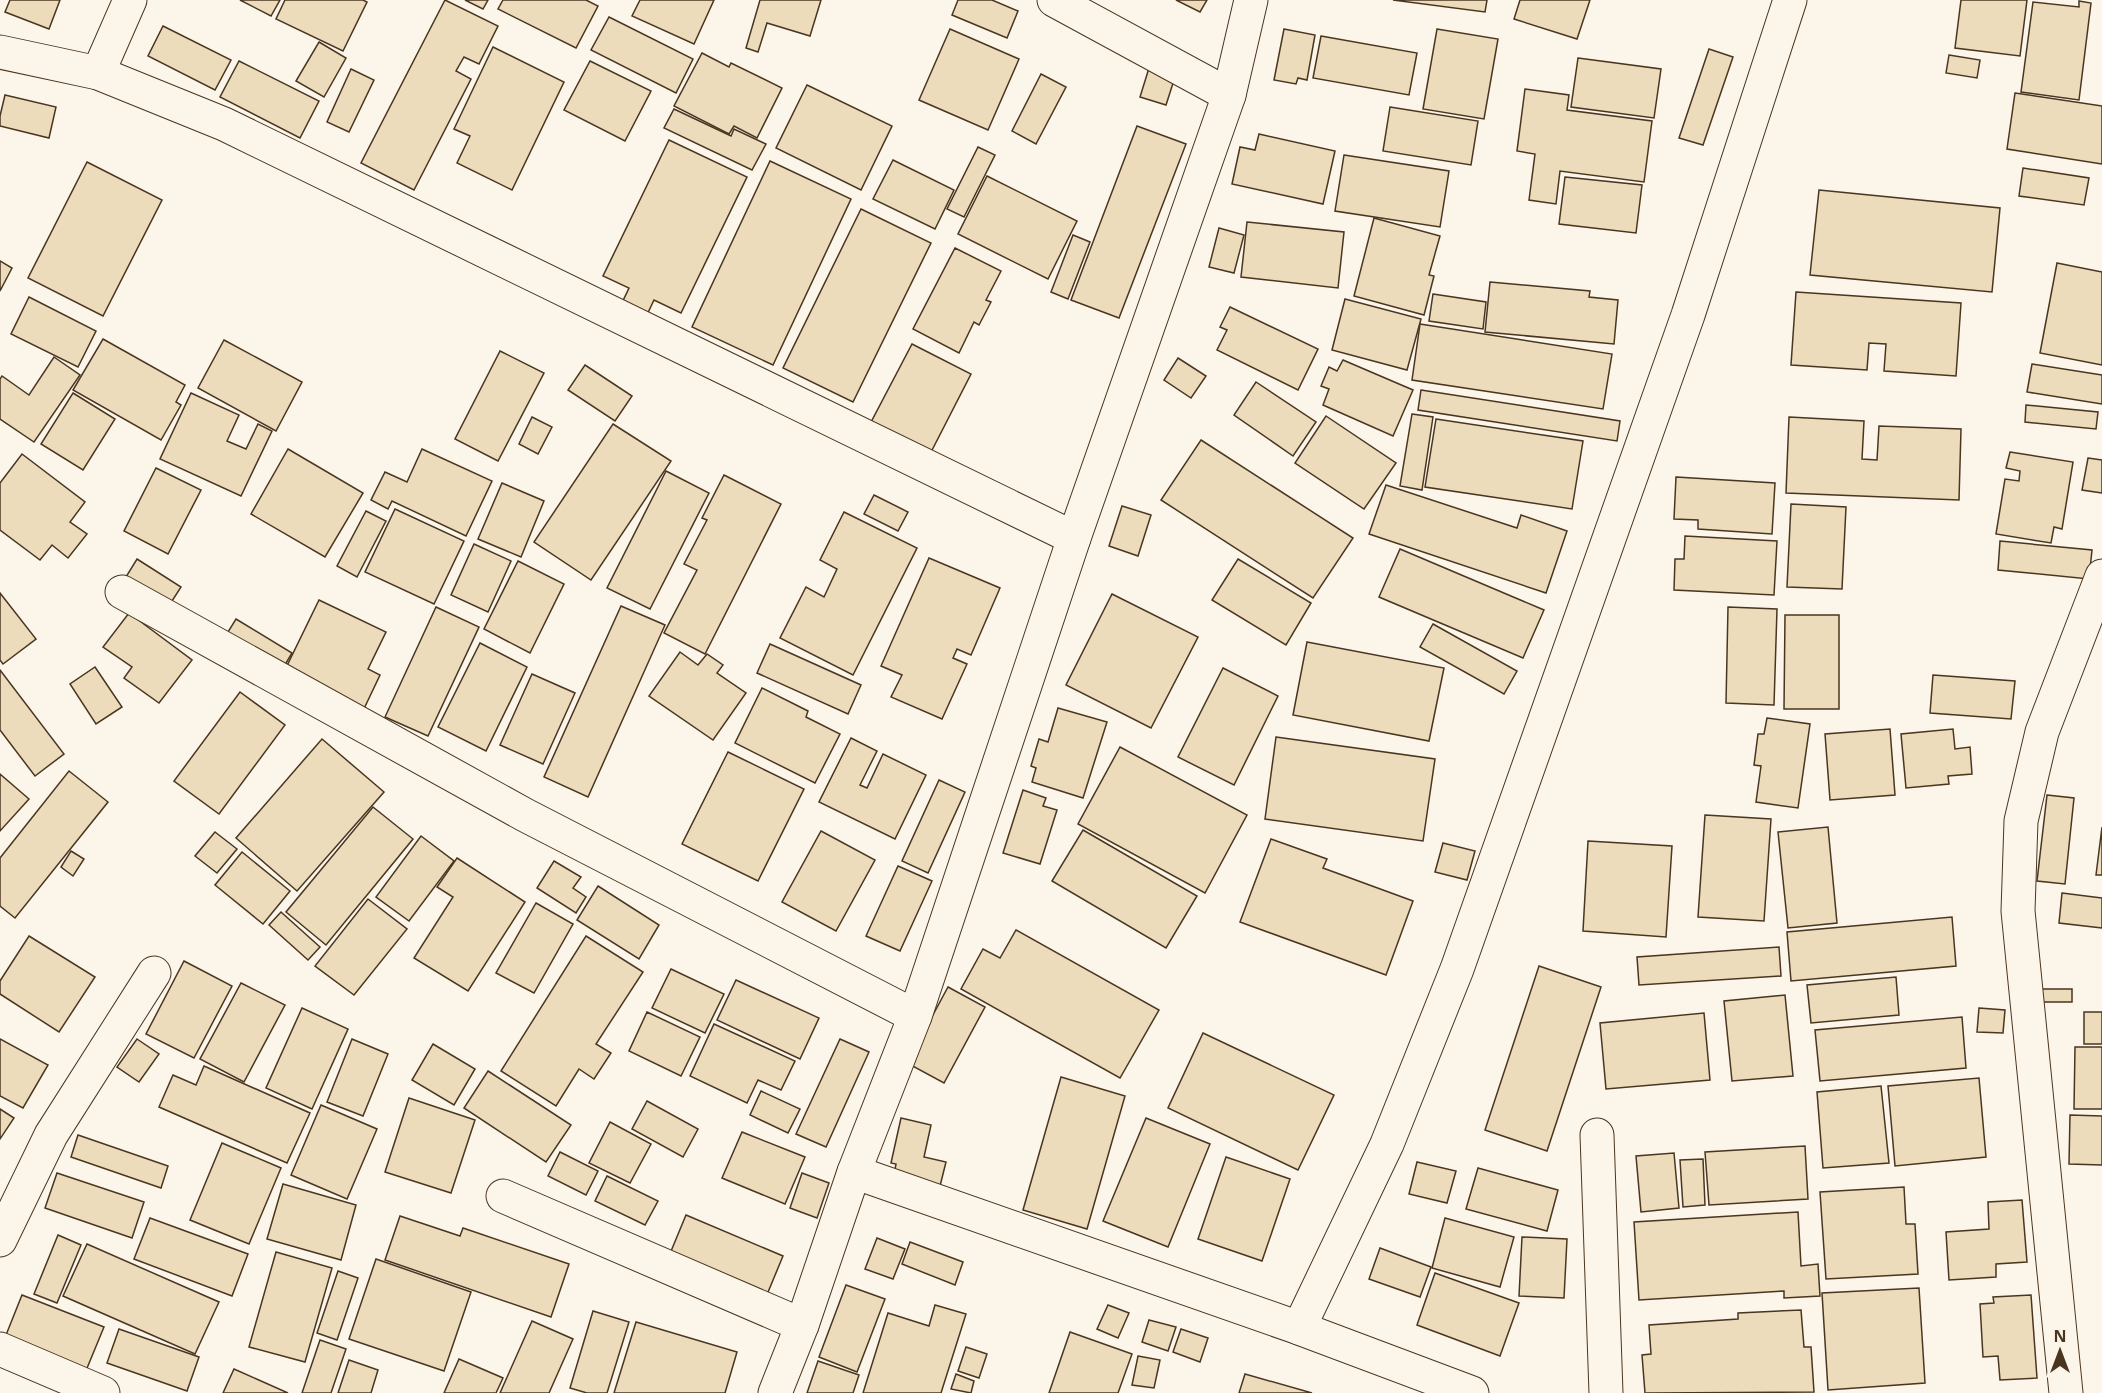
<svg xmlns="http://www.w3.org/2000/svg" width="2102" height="1393" viewBox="0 0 2102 1393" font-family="'Noto Sans',sans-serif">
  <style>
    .building { fill: #ecdcbc; stroke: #4a3520; stroke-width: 1.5 }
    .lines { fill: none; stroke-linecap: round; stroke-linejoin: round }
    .minor-casing { stroke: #4a3520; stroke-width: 35 }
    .minor { stroke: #fbf6e9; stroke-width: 33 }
  </style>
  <rect width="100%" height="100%" fill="#fbf6e9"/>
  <g class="building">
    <polygon points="10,0 60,0 49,29 5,12"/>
    <polygon points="240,0 280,0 271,16"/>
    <polygon points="285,0 363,0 367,2 343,51 276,19"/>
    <polygon points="445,0 498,26 479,64 464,57 456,71 471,79 414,190 361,163"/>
    <polygon points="465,0 488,0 483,9"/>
    <polygon points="503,0 586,0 598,6 576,48 498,9"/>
    <polygon points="640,0 714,0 694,44 632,16"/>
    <polygon points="760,0 821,0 810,36 767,23 758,52 746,48"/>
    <polygon points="958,0 992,0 1018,11 1007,38 952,15"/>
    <polygon points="1176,0 1207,0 1200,12"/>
    <polygon points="1393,0 1487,0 1485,12"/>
    <polygon points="1520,0 1590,0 1577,39 1514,19"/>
    <polygon points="1961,0 2027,0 2020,56 1955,48"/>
    <polygon points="2079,1 2091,3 2079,100 2021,92 2033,2 2079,7"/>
    <polygon points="609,17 693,59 676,93 591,50"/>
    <polygon points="163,26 231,60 215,90 148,56"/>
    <polygon points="950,29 1019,59 988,130 919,100"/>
    <polygon points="1284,29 1315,35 1307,80 1298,78 1296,84 1274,80"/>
    <polygon points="1437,29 1498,39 1484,119 1423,109"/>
    <polygon points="1321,36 1417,53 1409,95 1313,78"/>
    <polygon points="319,42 346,58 324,97 296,81"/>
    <polygon points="493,47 564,82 512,190 457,163 470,136 454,129"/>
    <polygon points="1709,49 1733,57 1703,145 1679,138"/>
    <polygon points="702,53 729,67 731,63 782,88 757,138 734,126 729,134 674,106"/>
    <polygon points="1949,55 1980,60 1977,78 1946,73"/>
    <polygon points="1578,58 1661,69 1654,118 1571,107"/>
    <polygon points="239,61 319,101 300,138 220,97"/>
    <polygon points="590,61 651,91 625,141 564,110"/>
    <polygon points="1149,68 1175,77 1166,105 1140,97"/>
    <polygon points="351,69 374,80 349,132 327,122"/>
    <polygon points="1041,74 1066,87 1036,144 1012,131"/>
    <polygon points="807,85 892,126 861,190 776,148"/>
    <polygon points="1525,89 1569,95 1567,110 1652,121 1644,182 1560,171 1556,204 1529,200 1535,154 1517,151"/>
    <polygon points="2015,93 2102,106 2102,164 2007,149"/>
    <polygon points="5,95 56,107 49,138 0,126 0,116"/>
    <polygon points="1390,107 1478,121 1471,165 1383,151"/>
    <polygon points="674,109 731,136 734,129 766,144 752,170 664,128"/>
    <polygon points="1137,126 1186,144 1119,318 1071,300"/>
    <polygon points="1259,134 1335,151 1323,204 1232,184 1240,147 1255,150"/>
    <polygon points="669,140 747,177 681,313 654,300 645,319 620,307 629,288 603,276"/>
    <polygon points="978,147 995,155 964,217 947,209"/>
    <polygon points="1344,155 1449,171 1440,227 1335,211"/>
    <polygon points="893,160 954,190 935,229 873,199"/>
    <polygon points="770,161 851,199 773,365 692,327"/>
    <polygon points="87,162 162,200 103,316 28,278"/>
    <polygon points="2023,168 2089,178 2084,205 2019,196"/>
    <polygon points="987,176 1077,221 1048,279 958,234"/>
    <polygon points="1565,177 1642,185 1636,233 1559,224"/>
    <polygon points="1819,190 2000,208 1992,292 1810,275"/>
    <polygon points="861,209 931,243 853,402 783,368"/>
    <polygon points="1374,218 1440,236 1429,275 1434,276 1424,315 1354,296"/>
    <polygon points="1247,222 1344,232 1338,288 1241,277"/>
    <polygon points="1219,228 1244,235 1234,273 1209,267"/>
    <polygon points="1073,235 1090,242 1068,299 1051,292"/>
    <polygon points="955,248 1001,271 986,300 991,302 979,325 974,322 959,353 913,329"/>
    <polygon points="0,261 12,268 0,291"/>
    <polygon points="2057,263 2102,272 2102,365 2040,353"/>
    <polygon points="1490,282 1590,291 1589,297 1618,300 1614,344 1485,332"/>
    <polygon points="1796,292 1961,303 1956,376 1884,371 1886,344 1869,343 1867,370 1791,365"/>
    <polygon points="1433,294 1486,302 1483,329 1429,321"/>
    <polygon points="29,297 96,331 78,367 11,334"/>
    <polygon points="1345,299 1421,319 1407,370 1332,350"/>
    <polygon points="1230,307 1318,349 1298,390 1217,350 1227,330 1220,327"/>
    <polygon points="1420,324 1612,354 1603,409 1412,380"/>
    <polygon points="103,339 185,385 176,402 181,405 161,440 73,390"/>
    <polygon points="224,340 302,382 276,431 198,388"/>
    <polygon points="912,344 971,374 929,456 869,426"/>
    <polygon points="500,351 544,373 498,461 455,439"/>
    <polygon points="54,357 80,375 34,442 0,419 0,379 2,376 29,395"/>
    <polygon points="1178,358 1206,376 1191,398 1164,380"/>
    <polygon points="1343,360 1413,390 1393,436 1323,405 1329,389 1321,386 1329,367 1337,371"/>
    <polygon points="2032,364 2102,375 2102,404 2027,392"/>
    <polygon points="585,365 632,396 615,421 568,390"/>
    <polygon points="1256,382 1316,422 1293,456 1234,415"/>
    <polygon points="1421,390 1620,421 1617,441 1418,410"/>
    <polygon points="73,393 115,419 83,470 41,444"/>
    <polygon points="191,393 239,415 227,441 246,449 258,424 272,431 241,496 160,459"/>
    <polygon points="2026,405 2098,412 2096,429 2025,422"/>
    <polygon points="1412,414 1433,417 1422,490 1400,486"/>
    <polygon points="1326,416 1396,463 1364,509 1295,463"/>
    <polygon points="532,417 552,427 538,454 519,444"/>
    <polygon points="1789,417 1864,421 1862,459 1877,460 1879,426 1961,429 1959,500 1786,493"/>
    <polygon points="1436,419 1583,441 1572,509 1425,487"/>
    <polygon points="613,424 671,461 591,580 534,542"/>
    <polygon points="1201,440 1353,538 1313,598 1161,500"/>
    <polygon points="288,449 363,493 325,557 251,514"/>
    <polygon points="422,449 492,481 466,536 392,501 388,509 371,500 385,472 407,482"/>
    <polygon points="2010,452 2073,462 2062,529 2054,527 2051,543 1996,534 2005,479 2019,481 2020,471 2006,468"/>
    <polygon points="22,454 85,502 70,522 87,534 68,558 52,545 40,560 0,530 0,483"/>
    <polygon points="2088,458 2102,460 2102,493 2082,490"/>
    <polygon points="156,468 201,490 168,554 124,531"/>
    <polygon points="666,471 709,493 650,609 607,588"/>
    <polygon points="724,475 781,504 705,654 664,633 697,570 684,564 707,520 702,518"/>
    <polygon points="1676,477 1775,483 1772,534 1698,529 1698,520 1674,519"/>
    <polygon points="502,483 544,501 521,557 478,539"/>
    <polygon points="1386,485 1517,528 1521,515 1567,531 1546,593 1369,534"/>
    <polygon points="874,495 908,512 898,531 864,514"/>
    <polygon points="1791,504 1846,507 1842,589 1787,587"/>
    <polygon points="1122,506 1151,515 1138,556 1109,546"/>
    <polygon points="395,509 464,541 434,604 365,572"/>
    <polygon points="366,511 386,521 357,577 337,566"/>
    <polygon points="844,512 917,548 853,675 780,638 806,587 824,597 837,569 820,560"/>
    <polygon points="1685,536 1777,541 1774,595 1674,590 1675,559 1684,559"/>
    <polygon points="2000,541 2092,550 2089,579 1998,570"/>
    <polygon points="474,544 511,561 488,612 451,595"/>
    <polygon points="1400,549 1544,610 1523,658 1379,597"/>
    <polygon points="929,558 1000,588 971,655 957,649 953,658 967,664 942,719 891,697 902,675 881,666"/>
    <polygon points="137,559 181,587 165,612 121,585"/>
    <polygon points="1238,559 1311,603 1286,645 1212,600"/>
    <polygon points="518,561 564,584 530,653 484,629"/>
    <polygon points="0,593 36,639 3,664 0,660"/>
    <polygon points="1112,594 1198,637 1151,728 1066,685"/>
    <polygon points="319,600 386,632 368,669 380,675 361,715 282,676"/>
    <polygon points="621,606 665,625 588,797 544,777"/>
    <polygon points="436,607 479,627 428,736 385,717"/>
    <polygon points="1728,607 1777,609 1774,705 1726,703"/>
    <polygon points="129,613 192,660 159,703 124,678 132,667 103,647"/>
    <polygon points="1785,615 1839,615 1839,709 1784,709"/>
    <polygon points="236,619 292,653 279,675 223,640"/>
    <polygon points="1433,624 1517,671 1504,694 1420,647"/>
    <polygon points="1307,642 1444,668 1429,741 1293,715"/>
    <polygon points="480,643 527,667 486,751 438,727"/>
    <polygon points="770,644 861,685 848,714 757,673"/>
    <polygon points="680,652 698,665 707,654 723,665 717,673 746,693 713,740 649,696"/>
    <polygon points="95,667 122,707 96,724 70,684"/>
    <polygon points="1223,668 1278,696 1234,785 1178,757"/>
    <polygon points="0,670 64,754 35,776 0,730"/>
    <polygon points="532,674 575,693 543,764 500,745"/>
    <polygon points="1933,675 2015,681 2011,719 1930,713"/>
    <polygon points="762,688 808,711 806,717 840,734 815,783 735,743"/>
    <polygon points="240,692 285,725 219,814 174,781"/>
    <polygon points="1058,708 1107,722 1083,798 1032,782 1036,768 1031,766 1039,739 1048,742"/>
    <polygon points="1767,718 1810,724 1798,808 1756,802 1761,766 1754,765 1758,734 1764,734"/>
    <polygon points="1890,729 1895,795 1830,800 1825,734"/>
    <polygon points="1953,729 1955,749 1970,747 1972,774 1948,776 1949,784 1906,788 1901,734"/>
    <polygon points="1276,737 1435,759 1423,841 1265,819"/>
    <polygon points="851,738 877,751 860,785 867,788 883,754 926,775 895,839 819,802"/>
    <polygon points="322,739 384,792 297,891 236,838"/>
    <polygon points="1120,747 1247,815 1205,893 1078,824"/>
    <polygon points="728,752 804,789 758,881 682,844"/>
    <polygon points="69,771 108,802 15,918 0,906 0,858"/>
    <polygon points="0,774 29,799 0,831"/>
    <polygon points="939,780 965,792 928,873 902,861"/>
    <polygon points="1023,790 1046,798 1043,806 1057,810 1040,864 1003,853"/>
    <polygon points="2047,795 2074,798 2065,884 2037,881"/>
    <polygon points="373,807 413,839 326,945 286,912"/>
    <polygon points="1705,815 1771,819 1764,921 1698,917"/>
    <polygon points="1828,827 1837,923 1788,928 1778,832"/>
    <polygon points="2102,827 2102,875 2096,875"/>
    <polygon points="1083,830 1197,896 1166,948 1052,881"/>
    <polygon points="821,831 875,860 836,931 782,902"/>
    <polygon points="215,832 237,849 217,873 195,856"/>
    <polygon points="421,836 454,861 409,921 376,897"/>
    <polygon points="1271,839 1327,859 1323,868 1413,901 1386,975 1240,922"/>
    <polygon points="1588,841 1672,846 1666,937 1583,931"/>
    <polygon points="1443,843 1475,851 1467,880 1435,872"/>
    <polygon points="71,851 84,859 73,876 61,867"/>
    <polygon points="242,852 290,891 263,924 215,885"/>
    <polygon points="457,858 525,902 468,991 414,958 453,897 437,887"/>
    <polygon points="554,861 581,877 573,888 586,897 576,913 537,888"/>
    <polygon points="898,866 932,881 900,951 866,936"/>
    <polygon points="598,886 659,925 639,959 577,920"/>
    <polygon points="2062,893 2102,898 2102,928 2059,923"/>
    <polygon points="368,899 407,929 354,995 315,966"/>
    <polygon points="536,903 573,924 534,993 496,973"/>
    <polygon points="281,912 320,947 308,960 269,925"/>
    <polygon points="1952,917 1956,966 1791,981 1787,932"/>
    <polygon points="1016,930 1159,1010 1120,1078 961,989 983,949 1000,958"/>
    <polygon points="29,936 95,977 59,1032 0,994 0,981"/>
    <polygon points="586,936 643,972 596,1044 611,1053 594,1079 579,1069 556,1106 501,1071"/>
    <polygon points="1779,947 1781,976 1639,985 1637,957"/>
    <polygon points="184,961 232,986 194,1058 146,1034"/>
    <polygon points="1539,966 1601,987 1547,1151 1485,1130"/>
    <polygon points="671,969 724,994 705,1033 652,1008"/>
    <polygon points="1896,977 1899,1015 1811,1023 1807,985"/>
    <polygon points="736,980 819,1018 800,1059 717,1020"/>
    <polygon points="241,983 285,1005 244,1082 200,1059"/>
    <polygon points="948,987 985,1007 944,1083 907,1063"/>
    <rect x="2042" y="989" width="30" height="13"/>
    <polygon points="1785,995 1793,1076 1732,1081 1724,1001"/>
    <polygon points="302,1008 348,1029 312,1109 266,1088"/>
    <polygon points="1979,1008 2005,1010 2003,1033 1977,1032"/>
    <polygon points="647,1012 700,1037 681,1076 629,1051"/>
    <rect x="2084" y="1012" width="18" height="32"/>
    <polygon points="1704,1013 1710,1080 1606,1089 1600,1023"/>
    <polygon points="1962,1017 1966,1068 1820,1081 1815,1030"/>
    <polygon points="714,1024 795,1061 781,1090 758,1080 747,1103 690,1076"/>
    <polygon points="1203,1033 1334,1095 1298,1170 1168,1108"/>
    <polygon points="0,1039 48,1065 23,1108 0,1096"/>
    <polygon points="137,1039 159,1054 139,1082 117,1067"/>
    <polygon points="352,1039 388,1054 363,1116 327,1102"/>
    <polygon points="840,1039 869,1052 826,1147 796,1134"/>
    <polygon points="433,1044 475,1069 454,1105 412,1080"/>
    <polygon points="2075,1047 2102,1047 2102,1109 2074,1109"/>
    <polygon points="204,1066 310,1113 287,1163 159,1107 173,1075 196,1085"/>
    <polygon points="488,1071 571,1125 546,1162 464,1108"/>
    <polygon points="1061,1077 1125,1096 1087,1229 1023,1210"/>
    <polygon points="1979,1078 1986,1157 1895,1166 1888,1086"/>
    <polygon points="1881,1086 1889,1163 1823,1168 1817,1092"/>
    <polygon points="761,1091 800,1109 788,1133 750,1115"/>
    <polygon points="409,1098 475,1120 451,1193 385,1172"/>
    <polygon points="647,1101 698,1129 683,1157 632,1129"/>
    <polygon points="321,1105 377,1129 347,1199 291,1175"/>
    <polygon points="0,1109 14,1118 0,1139"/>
    <polygon points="2070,1115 2102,1116 2102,1165 2069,1164"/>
    <polygon points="901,1118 931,1125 924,1157 946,1162 939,1190 893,1180 896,1164 891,1163"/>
    <polygon points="1146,1118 1210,1144 1168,1247 1103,1221"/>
    <polygon points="610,1122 651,1144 630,1183 589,1163"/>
    <polygon points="742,1132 805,1157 785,1204 722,1178"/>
    <polygon points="78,1135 168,1166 161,1188 71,1157"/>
    <polygon points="222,1143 281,1168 249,1244 190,1220"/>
    <polygon points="1805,1146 1808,1199 1709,1205 1705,1152"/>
    <polygon points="560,1152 598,1171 586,1195 548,1176"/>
    <polygon points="1674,1153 1679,1208 1641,1212 1636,1156"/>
    <polygon points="1226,1157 1290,1179 1262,1261 1198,1239"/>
    <polygon points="1703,1159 1705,1205 1683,1207 1680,1160"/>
    <polygon points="1417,1162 1456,1171 1447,1203 1409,1194"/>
    <polygon points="1478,1168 1558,1190 1547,1231 1466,1209"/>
    <polygon points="57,1173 144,1202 132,1238 45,1208"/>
    <polygon points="802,1173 829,1183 817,1218 790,1208"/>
    <polygon points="607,1176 658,1201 645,1225 595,1201"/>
    <polygon points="283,1184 356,1205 341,1260 267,1239"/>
    <polygon points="1904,1187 1906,1224 1915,1224 1918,1274 1826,1279 1820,1192"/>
    <polygon points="2022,1200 2027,1262 1996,1264 1996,1277 1949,1280 1946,1232 1989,1229 1988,1202"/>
    <polygon points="1798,1212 1801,1266 1818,1264 1820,1296 1784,1298 1784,1291 1639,1300 1634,1222"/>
    <polygon points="686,1215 783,1256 766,1297 669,1256"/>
    <polygon points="400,1216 460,1236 463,1228 569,1264 551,1317 385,1260"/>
    <polygon points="150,1218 248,1254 232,1296 134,1259"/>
    <polygon points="1445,1218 1514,1237 1500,1287 1432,1268"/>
    <polygon points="58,1235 81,1245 57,1303 34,1294"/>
    <polygon points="1522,1237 1567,1239 1564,1298 1519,1296"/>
    <polygon points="877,1238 905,1249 893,1279 865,1269"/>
    <polygon points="910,1242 963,1262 955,1285 902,1264"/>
    <polygon points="87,1244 219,1302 195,1354 63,1296"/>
    <polygon points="1380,1248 1431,1267 1420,1297 1369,1279"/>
    <polygon points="276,1252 332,1268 305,1362 249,1347"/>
    <polygon points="376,1259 471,1292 444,1371 349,1339"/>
    <polygon points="338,1271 358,1278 337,1340 317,1333"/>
    <polygon points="1435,1273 1519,1303 1500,1356 1417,1325"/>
    <polygon points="846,1285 885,1299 857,1372 819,1357"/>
    <polygon points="1919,1288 1925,1383 1828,1390 1822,1293"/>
    <polygon points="22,1295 104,1327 85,1373 4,1340"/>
    <polygon points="2031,1295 2037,1378 2000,1380 1998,1356 1983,1357 1980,1304 1994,1303 1993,1297"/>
    <polygon points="935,1305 966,1314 941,1393 863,1393 888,1313 929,1326"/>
    <polygon points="1108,1305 1129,1313 1118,1338 1097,1329"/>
    <polygon points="1801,1310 1804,1347 1811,1347 1814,1392 1645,1393 1642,1355 1651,1354 1649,1325 1738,1319 1738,1313"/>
    <polygon points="593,1311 629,1322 607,1393 587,1393 570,1388"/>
    <polygon points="1149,1320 1176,1327 1168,1351 1142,1342"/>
    <polygon points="532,1321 573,1339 549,1393 500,1393"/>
    <polygon points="636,1322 737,1352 725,1393 614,1393"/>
    <polygon points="119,1329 199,1357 187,1391 107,1363"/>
    <polygon points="1181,1329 1208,1338 1200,1362 1173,1352"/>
    <polygon points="1070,1332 1132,1354 1118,1393 1049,1393"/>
    <polygon points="320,1340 346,1349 331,1393 302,1393"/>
    <polygon points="966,1347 987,1354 979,1378 958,1371"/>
    <polygon points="1138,1356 1160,1360 1154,1388 1132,1385"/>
    <polygon points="459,1359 503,1378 496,1393 444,1393"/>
    <polygon points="349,1360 378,1370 371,1393 338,1393"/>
    <polygon points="818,1361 859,1375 853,1393 807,1393"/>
    <polygon points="234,1369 288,1393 223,1393"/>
    <polygon points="956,1374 974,1381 971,1393 951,1389"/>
    <polygon points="1245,1374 1312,1393 1239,1393"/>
  </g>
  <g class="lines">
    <defs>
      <g id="minor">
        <polyline points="1054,0 1229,95"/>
        <polyline points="0,52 98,73 224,124 1074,538"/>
        <polyline points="98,73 130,0"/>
        <polyline points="122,592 525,815 915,1016"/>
        <polyline points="1597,1135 1606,1393"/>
        <polyline points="854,1172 1299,1328 1472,1393"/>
        <polyline points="503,1196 802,1325"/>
        <polyline points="0,1240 51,1135 154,973"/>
        <polyline points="1299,1328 1387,1144 1457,969 1688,315 1790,0"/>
        <polyline points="0,1349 103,1393"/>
        <polyline points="775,1393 802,1325 854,1172 915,1016 1074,538 1229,95 1251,0"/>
        <polyline points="2066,1393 2018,911 2021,821 2042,732 2102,576"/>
      </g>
    </defs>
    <use href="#minor" class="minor-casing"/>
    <use href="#minor" class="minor"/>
  </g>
  <g transform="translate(2060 1351)" stroke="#fbf6e9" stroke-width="4.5" paint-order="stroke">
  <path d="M0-4.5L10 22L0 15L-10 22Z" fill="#4a3520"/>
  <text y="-9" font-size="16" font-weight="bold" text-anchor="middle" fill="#4a3520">N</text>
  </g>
</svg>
